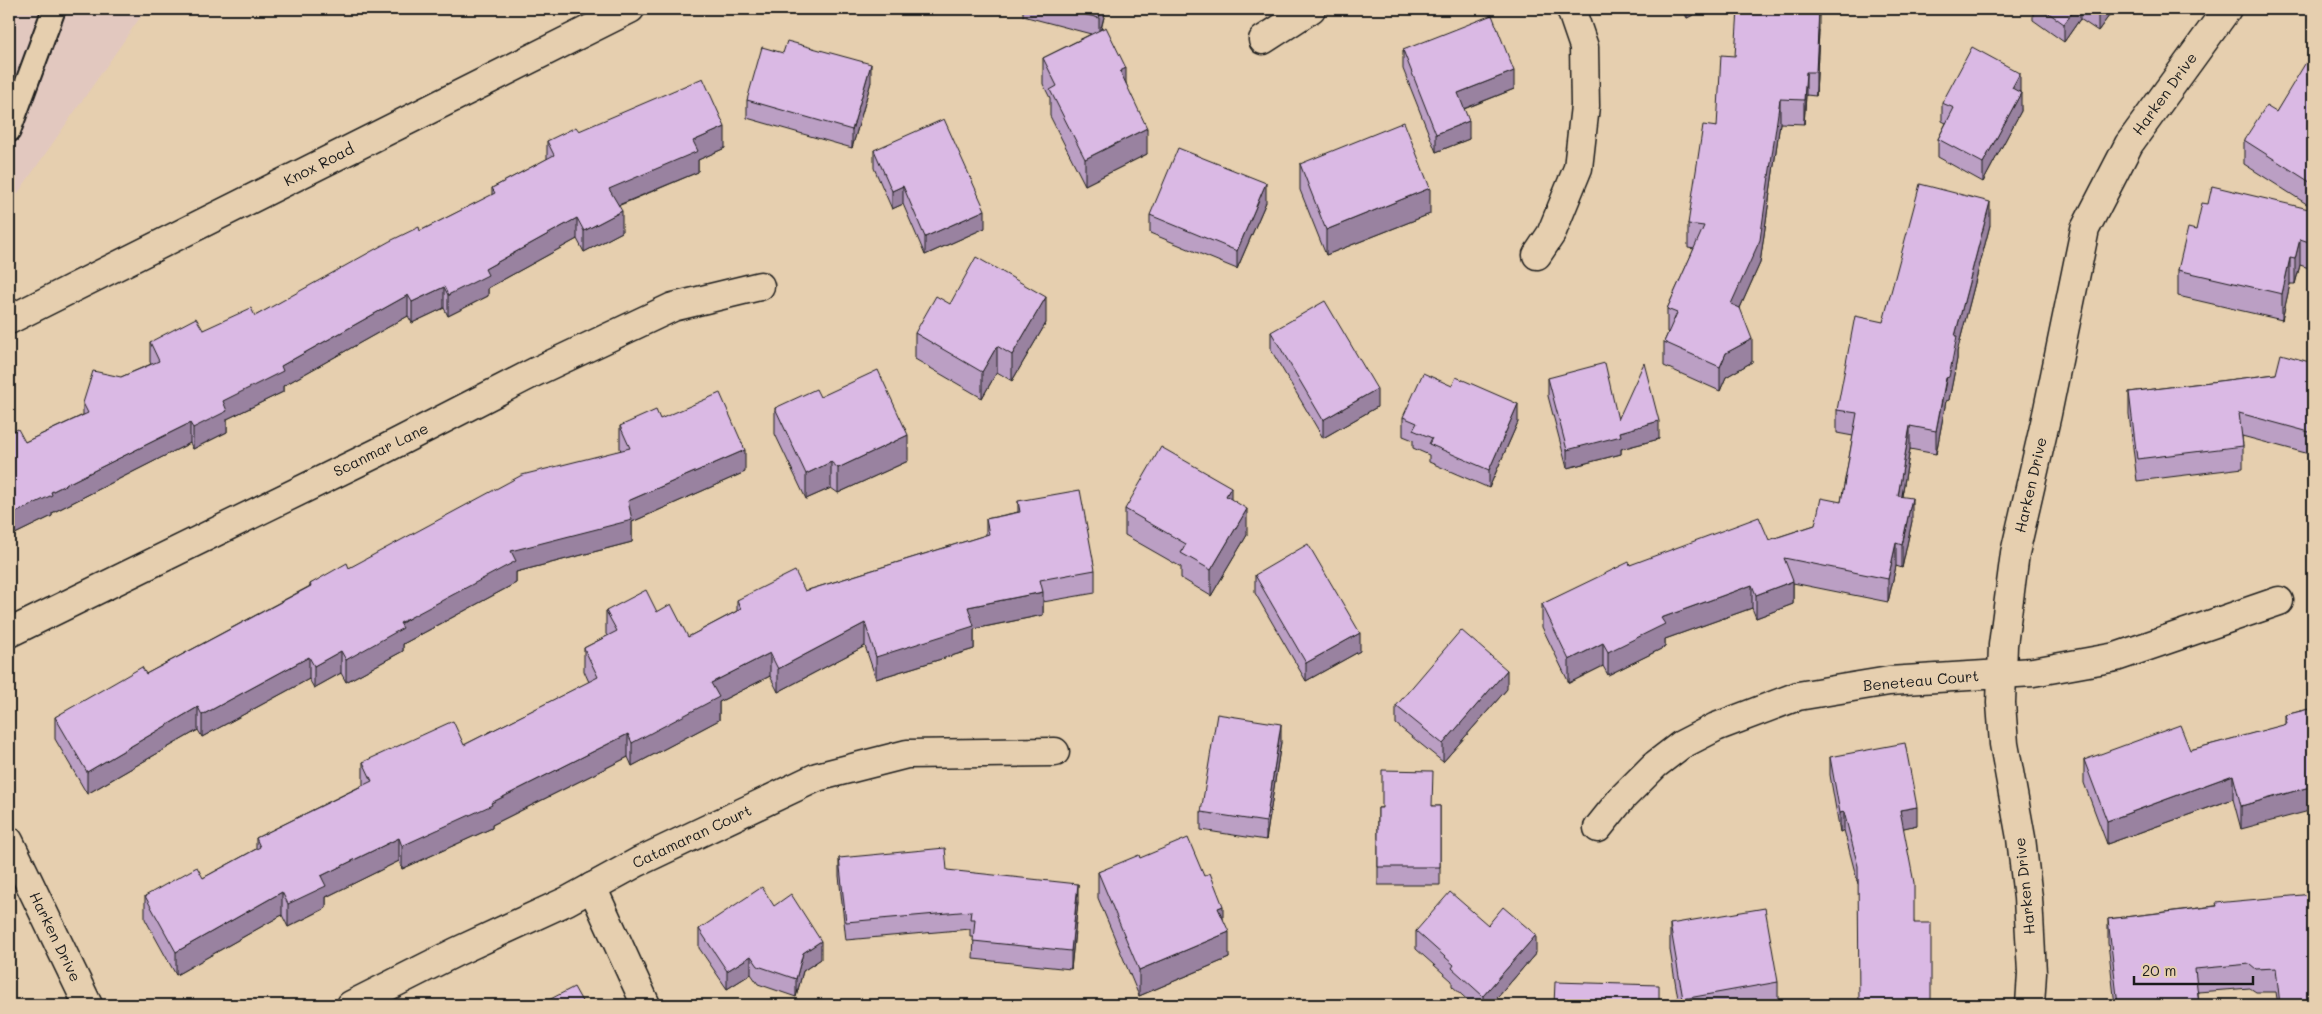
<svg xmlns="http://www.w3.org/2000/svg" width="2322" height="1014" viewBox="0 0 2322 1014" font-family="Mali,sans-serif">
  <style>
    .built { fill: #e2c8bf }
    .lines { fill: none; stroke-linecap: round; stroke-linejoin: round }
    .service-casing { stroke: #1c1c1c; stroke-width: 26 }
    .minor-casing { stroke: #1c1c1c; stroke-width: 31 }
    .tertiary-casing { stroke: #1c1c1c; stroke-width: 31 }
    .service { stroke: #e6cfaf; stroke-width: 22 }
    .minor { stroke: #e6cfaf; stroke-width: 28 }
    .tertiary { stroke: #e6cfaf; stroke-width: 28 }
    .wall { fill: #bb9fc4; stroke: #1c1c1c }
    .shaded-wall { fill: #9982a0; stroke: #1c1c1c }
    .building { fill: #dab9e4; stroke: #1c1c1c }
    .labels { text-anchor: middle; stroke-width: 4.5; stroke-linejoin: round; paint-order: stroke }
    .street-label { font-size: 15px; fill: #1c1c1c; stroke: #e6cfaf }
  </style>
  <rect width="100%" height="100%" fill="#e6cfaf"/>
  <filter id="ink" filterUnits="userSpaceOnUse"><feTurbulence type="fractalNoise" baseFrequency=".02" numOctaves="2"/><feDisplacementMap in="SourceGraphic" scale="10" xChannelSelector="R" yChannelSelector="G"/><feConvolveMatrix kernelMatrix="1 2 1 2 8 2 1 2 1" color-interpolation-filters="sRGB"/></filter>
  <g filter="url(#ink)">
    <polygon class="built" points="9,9 146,9 9,206"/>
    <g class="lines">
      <defs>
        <polyline id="service" points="9,131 54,9"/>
        <g id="minor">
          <polyline points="1263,40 1311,9"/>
          <polyline points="1537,255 1551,234 1578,168 1585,106 1584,47 1571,9"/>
          <polyline points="9,633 377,453 535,372 673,307 760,286"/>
          <polyline points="1598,828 1622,798 1655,765 1681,745 1716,727 1798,696 1889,681 2033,672 2116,657 2279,601"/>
          <polyline points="9,841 88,1005"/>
          <polyline points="592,887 646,1005"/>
          <polyline points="351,1005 456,952 567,901 638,862 817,777 907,754 1055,752"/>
          <polyline points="2030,1005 2032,973 2028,898 2021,838 2004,744 2001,703 2003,645 2015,553 2047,414 2085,229 2129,144 2227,9"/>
        </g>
        <polyline id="tertiary" points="9,320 630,9"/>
      </defs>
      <use href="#service" class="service-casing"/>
      <use href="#minor" class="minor-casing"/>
      <use href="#tertiary" class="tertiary-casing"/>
      <use href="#service" class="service"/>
      <use href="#minor" class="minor"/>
      <use href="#tertiary" class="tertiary"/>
    </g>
    <g class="wall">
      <polygon points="1023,9 1106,9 1101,30 1126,83 1147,154 1085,185 1050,116 1050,98 1043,84 1043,58 1091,34 1023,16"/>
      <polygon points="1682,9 1705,9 1687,18"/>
      <polygon points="2033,9 2114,9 2098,31 2080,19 2064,42 2033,20"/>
      <polygon points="1819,30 1816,96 1806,95 1804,124 1780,123 1760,263 1740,308 1752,362 1726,377 1720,391 1664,366 1664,342 1668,333 1667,332 1667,309 1694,249 1688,248 1688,224 1717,127 1735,56"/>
      <polygon points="1403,50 1514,89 1464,109 1469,139 1436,152 1403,69"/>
      <polygon points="2313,56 2313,208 2244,164 2244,140 2276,112"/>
      <polygon points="871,82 852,148 747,118 747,100"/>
      <polygon points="2020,91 2020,92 2021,111 1983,182 1938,157 1938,139 1946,123 1942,121 1942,103"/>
      <polygon points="579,131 725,148 698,160 698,172 618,206 622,232 584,252 577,239 488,288 488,296 448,316 444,308 412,323 408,316 283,386 283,392 227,419 227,432 193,449 190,443 52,513 52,516 13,535 9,527 9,433 25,442 83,415 83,403 121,377 151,364 150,362 150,342 203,330 255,316 420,231 492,195 492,188 547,159 547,141"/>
      <polygon points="874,150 985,228 925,255 903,204 892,209 874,168"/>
      <polygon points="1300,164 1430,214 1326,255 1300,190"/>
      <polygon points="1266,202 1237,269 1150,233 1150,215"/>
      <polygon points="2208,204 2313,210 2309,268 2300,265 2295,284 2290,284 2282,320 2178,296 2178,270"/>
      <polygon points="1990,225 1957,352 1957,359 1949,400 1946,401 1936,454 1910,449 1902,496 1912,521 1902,568 1896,566 1888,602 1793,583 1793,604 1756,618 1752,608 1665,639 1665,647 1608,675 1603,666 1569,683 1542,627 1542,604 1630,565 1769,540 1815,525 1841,502 1853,436 1837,433 1837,410 1883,322"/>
      <polygon points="950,304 1046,323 1012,381 997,372 982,398 915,359 915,333"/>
      <polygon points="1271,332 1377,407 1323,438 1271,350"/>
      <polygon points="2313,363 2313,455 2242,436 2243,446 2243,468 2137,481 2129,414 2129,392 2276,374"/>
      <polygon points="1548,378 1618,420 1659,439 1621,449 1621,454 1567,468 1548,396"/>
      <polygon points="820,397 908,461 838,493 831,488 806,499 775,434 775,408"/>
      <polygon points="1403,417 1518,422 1489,488 1429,462 1429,455 1413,448 1413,440 1403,436"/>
      <polygon points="660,419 745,472 632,522 632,542 516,572 516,583 403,644 403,651 346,682 341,673 314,688 309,679 202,737 198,730 87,794 55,739 55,717 146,674 310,586 310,584 349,568 621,450 620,449 620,426"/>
      <polygon points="1231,499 1247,535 1211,596 1181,578 1181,567 1125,535 1125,509"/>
      <polygon points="1018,501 1095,570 1095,593 1043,602 1043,615 974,629 974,649 876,679 865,646 778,692 770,676 719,702 719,720 632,766 628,757 492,825 492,828 402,869 399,861 326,897 326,908 288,927 282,915 176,975 145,919 145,896 203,878 256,849 256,838 363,785 363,762 464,745 589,682 584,671 584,648 607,636 606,634 606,611 657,612 688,637 737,611 737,600 805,591 986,535 986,519 1018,512"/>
      <polygon points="1255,575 1360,651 1306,681 1255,593"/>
      <polygon points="1507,689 1443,762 1396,724 1396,706"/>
      <polygon points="2313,708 2241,829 2233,799 2107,844 2084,783 2084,760 2190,750 2285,725 2285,715"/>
      <polygon points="1281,742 1266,840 1201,830 1201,812"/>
      <polygon points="1830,757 1917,825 1903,828 1914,923 1858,884 1844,830 1840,832 1830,775"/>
      <polygon points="1440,806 1440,885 1378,885 1378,808"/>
      <polygon points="839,858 1078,902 1071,969 973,959 974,937 970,937 970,929 846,940 839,876"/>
      <polygon points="1140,858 1204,876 1223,919 1229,958 1139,996 1098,898 1098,872"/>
      <polygon points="2313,894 2313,1005 2278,1005 2276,992 2256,992 2250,988 2198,992 2199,1005 2115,1005 2108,943 2108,919"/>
      <polygon points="774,906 821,959 803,971 796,997 758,984 751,974 727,989 699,948 699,929"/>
      <polygon points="1670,924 1778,982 1778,1005 1679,1005 1670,950"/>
      <polygon points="1488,925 1536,953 1491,1005 1473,1005 1452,986 1452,981 1416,949 1416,931"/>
    </g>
    <g class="shaded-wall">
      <polygon points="1101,9 1106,9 1099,36 1099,18"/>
      <polygon points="1687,9 1705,9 1687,18"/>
      <polygon points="1819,9 1819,30 1816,96 1816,72"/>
      <polygon points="2075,9 2080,9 2080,19 2064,42 2064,24"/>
      <polygon points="2101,9 2114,9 2098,31 2098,13"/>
      <polygon points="871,64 871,82 852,148 852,130"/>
      <polygon points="1126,68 1126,93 1120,71"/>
      <polygon points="1514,71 1514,89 1458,111 1458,93"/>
      <polygon points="1806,72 1806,95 1804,124 1804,100"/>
      <polygon points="2020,73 2020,91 2012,106 2012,88"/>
      <polygon points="2021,93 2021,111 1983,182 1983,163"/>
      <polygon points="1780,99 1780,123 1760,263 1731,328 1731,304"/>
      <polygon points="1469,121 1469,139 1436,152 1436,134"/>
      <polygon points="725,127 725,148 698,160 698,172 609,209 609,189 693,141"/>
      <polygon points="1147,128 1147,154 1085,185 1085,159"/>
      <polygon points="1266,183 1266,202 1237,269 1237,251"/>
      <polygon points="903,186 903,204 892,209 892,191"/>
      <polygon points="1430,188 1430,214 1326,255 1326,230"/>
      <polygon points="1990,202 1990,225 1957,352 1957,359 1949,400 1946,401 1936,454 1936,431 1955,336"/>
      <polygon points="985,210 985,228 925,255 925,237"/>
      <polygon points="622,211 622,232 584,252 584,231"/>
      <polygon points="577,218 577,239 488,288 488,296 448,316 448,295 485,269"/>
      <polygon points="2313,224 2313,250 2309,268 2309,242"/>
      <polygon points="2300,239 2300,265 2295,284 2295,259"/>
      <polygon points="2290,258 2290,284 2282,320 2282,294"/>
      <polygon points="444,287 444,308 412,323 412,302"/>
      <polygon points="408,295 408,316 283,386 283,392 227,419 227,432 193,449 193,428 223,401 281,366"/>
      <polygon points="1046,297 1046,323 1012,381 1012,355"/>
      <polygon points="1752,339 1752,362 1726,377 1720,391 1720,367 1726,353"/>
      <polygon points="997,346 997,372 982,398 982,372"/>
      <polygon points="1377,389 1377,407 1323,438 1323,420"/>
      <polygon points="1518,404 1518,422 1489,488 1489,470"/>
      <polygon points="1659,421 1659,439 1621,449 1621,454 1567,468 1567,450 1620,432"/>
      <polygon points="190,423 190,443 52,513 52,516 13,535 13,514 51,492"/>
      <polygon points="1910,426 1910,449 1898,519 1898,496"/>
      <polygon points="908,435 908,461 838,493 838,468"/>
      <polygon points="745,450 745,472 632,522 632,542 516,572 516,583 403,644 403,651 346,682 346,660 511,551 628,501"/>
      <polygon points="831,462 831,488 806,499 806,474"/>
      <polygon points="1231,487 1231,513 1226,496"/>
      <polygon points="1912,498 1912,521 1902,568 1902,545"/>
      <polygon points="1247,509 1247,535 1211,596 1211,570"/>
      <polygon points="1896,543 1896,566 1888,602 1888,579"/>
      <polygon points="1793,581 1793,604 1756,618 1756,595"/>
      <polygon points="1752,585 1752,608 1665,639 1665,647 1608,675 1608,652 1661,618"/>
      <polygon points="1043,592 1043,615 974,629 974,649 876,679 876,657 968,607"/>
      <polygon points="865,623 865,646 778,692 778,669"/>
      <polygon points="1360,633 1360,651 1306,681 1306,663"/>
      <polygon points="1603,643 1603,666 1569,683 1569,660"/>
      <polygon points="341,651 341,673 314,688 314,666"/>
      <polygon points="770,653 770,676 719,702 719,720 632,766 632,743 711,683"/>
      <polygon points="309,657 309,679 202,737 202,715"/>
      <polygon points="1507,670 1507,689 1443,762 1443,744"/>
      <polygon points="198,707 198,730 87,794 87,772"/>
      <polygon points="1281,724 1281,742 1266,840 1266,822"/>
      <polygon points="628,734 628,757 492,825 492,828 402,869 402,846 491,803"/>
      <polygon points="2233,775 2233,799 2107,844 2107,821"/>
      <polygon points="2313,786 2313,810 2241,829 2241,806"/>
      <polygon points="1917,807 1917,825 1900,829 1900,810"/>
      <polygon points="1844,812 1844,830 1840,832 1840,813"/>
      <polygon points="399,838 399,861 326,897 326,908 288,927 288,904 321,876"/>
      <polygon points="1078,884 1078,902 1071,969 1071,951"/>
      <polygon points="282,892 282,915 176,975 176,952"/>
      <polygon points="1223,906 1223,931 1218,908"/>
      <polygon points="1229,932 1229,958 1139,996 1139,970"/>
      <polygon points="1536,935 1536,953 1491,1005 1483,1005 1483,996"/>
      <polygon points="821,941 821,959 803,971 796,997 796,979 803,953"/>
      <polygon points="751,956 751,974 727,989 727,971"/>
    </g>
    <g class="building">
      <polygon points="1063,9 1101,9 1099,18"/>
      <polygon points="1738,9 1819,9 1816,72 1806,72 1804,100 1780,99 1760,240 1731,304 1740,308 1752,339 1726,353 1720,367 1664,342 1677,313 1667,309 1704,226 1688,224 1703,125 1717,127 1721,55 1735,56"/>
      <polygon points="2043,9 2075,9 2064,24"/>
      <polygon points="2092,9 2101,9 2098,13"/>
      <polygon points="1492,15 1514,71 1458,93 1469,121 1436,134 1403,50"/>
      <polygon points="1106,27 1126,68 1120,71 1147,128 1085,159 1050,90 1057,86 1043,58"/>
      <polygon points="787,41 871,64 852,130 747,100 762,47 783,53"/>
      <polygon points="1972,47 2020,73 2012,88 2021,93 1983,163 1938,139 1954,108 1942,103"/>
      <polygon points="2313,56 2313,184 2244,140 2266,106 2276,112 2308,59 2311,61"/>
      <polygon points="703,78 725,127 693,141 698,151 609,189 622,211 584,231 577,218 485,269 488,275 448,295 444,287 412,302 408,295 281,366 283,371 223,401 227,411 193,428 190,423 51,492 52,495 13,514 9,506 9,433 18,429 25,442 88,413 83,403 93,371 121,377 159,361 150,342 196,318 203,330 251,308 255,316 390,241 419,227 420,231 495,193 492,188 554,155 547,141 576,127 579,131"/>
      <polygon points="944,119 985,210 925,237 903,186 892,191 874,150"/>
      <polygon points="1404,122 1430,188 1326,230 1300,164"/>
      <polygon points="1178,148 1266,183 1237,251 1150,215"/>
      <polygon points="1920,184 1990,202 1955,336 1957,336 1949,377 1946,378 1936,431 1910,426 1898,496 1912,498 1902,545 1896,543 1888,579 1784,558 1793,581 1756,595 1752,585 1661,618 1665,624 1608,652 1603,643 1569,660 1542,604 1629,562 1630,565 1759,517 1769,540 1815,525 1821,498 1841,502 1857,413 1837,410 1855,316 1883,322"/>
      <polygon points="2212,186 2313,210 2313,224 2309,242 2300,239 2295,259 2290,258 2282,294 2178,270 2188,228 2196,230 2202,203 2208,204"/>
      <polygon points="976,257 1046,297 1012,355 997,346 982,372 915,333 936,296 950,304"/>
      <polygon points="1325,301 1377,389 1323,420 1271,332"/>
      <polygon points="2281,354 2313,363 2313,433 2239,413 2243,446 2137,459 2129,392 2276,374"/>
      <polygon points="1605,363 1618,420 1644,363 1659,421 1620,432 1621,436 1567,450 1548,378"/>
      <polygon points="878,370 908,435 838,468 831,462 806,474 775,408 816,389 820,397"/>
      <polygon points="1423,373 1452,386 1456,377 1518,404 1489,470 1429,444 1432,438 1413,430 1417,423 1403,417"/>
      <polygon points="720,393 745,450 628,501 632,520 511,551 516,561 400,623 403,628 346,660 341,651 314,666 309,657 202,715 198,707 87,772 55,717 142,667 146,674 311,586 310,584 347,563 349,568 522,475 630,448 620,426 656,410 660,419"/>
      <polygon points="1161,447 1231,487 1226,496 1247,509 1211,570 1181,553 1186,544 1125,509"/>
      <polygon points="1080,490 1095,570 1040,580 1043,592 968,607 974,626 876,657 865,623 778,669 770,653 711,683 719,697 632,743 628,734 491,803 492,805 402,846 399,838 321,876 326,886 288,904 282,892 176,952 145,896 197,867 203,878 260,847 256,838 372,781 363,762 453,721 464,745 598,677 584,648 617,631 606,611 646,590 657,612 671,604 688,637 741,609 737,600 795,571 805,591 989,534 986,519 1020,512 1018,501"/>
      <polygon points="1308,544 1360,633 1306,663 1255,575"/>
      <polygon points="1461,630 1507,670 1443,744 1396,706"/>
      <polygon points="2313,708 2313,786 2241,806 2233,775 2107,821 2084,760 2180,725 2190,750 2287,724 2285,715"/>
      <polygon points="1217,714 1281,724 1266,822 1201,812"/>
      <polygon points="1905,743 1917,807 1900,810 1914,883 1914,923 1931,923 1931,1005 1859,1005 1858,866 1844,812 1840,813 1830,757"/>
      <polygon points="1382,770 1433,771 1432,806 1440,806 1440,867 1378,867 1378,808 1382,808"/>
      <polygon points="1188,838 1204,876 1210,873 1223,906 1218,908 1229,932 1139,970 1098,872 1139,855 1140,858"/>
      <polygon points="945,848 947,870 1078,884 1071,951 973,941 975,919 970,919 971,911 846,922 839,858"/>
      <polygon points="762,887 774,906 791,894 821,941 803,953 796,979 758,966 751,956 727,971 699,929"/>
      <polygon points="1450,892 1488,925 1503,907 1536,935 1483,996 1452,968 1454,965 1416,931"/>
      <polygon points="2313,894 2313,1005 2280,1005 2276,968 2256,969 2250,964 2195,969 2199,1005 2118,1005 2108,919 2217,906 2216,903"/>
      <polygon points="1765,908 1778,982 1683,999 1670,924"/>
      <polygon points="1555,982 1659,985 1659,1005 1554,1005"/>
      <polygon points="574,987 584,1005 539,1005"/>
    </g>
  </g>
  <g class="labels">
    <g class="street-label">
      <text transform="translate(2165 94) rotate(-54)" y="5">Harken Drive</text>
      <text transform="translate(319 165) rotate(-27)" y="5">Knox Road</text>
      <text transform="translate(381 450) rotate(-26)" y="5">Scanmar Lane</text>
      <text transform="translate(2031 485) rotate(-77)" y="5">Harken Drive</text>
      <text transform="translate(1921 681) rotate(-5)" y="5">Beneteau Court</text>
      <text transform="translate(692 837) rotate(-25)" y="5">Catamaran Court</text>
      <text transform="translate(2025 886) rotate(-96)" y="5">Harken Drive</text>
      <text transform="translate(55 937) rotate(64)" y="5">Harken Drive</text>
    </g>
  </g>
  <rect width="2322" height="1014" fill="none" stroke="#e6cfaf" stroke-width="30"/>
  <rect x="15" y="15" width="2292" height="984" fill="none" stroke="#1c1c1c" stroke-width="2" filter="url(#ink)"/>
  <path d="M2134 976v8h119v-8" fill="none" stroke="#1c1c1c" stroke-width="2.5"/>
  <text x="2142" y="976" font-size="15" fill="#1c1c1c" stroke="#e6cfaf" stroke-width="4" paint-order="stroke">20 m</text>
</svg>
